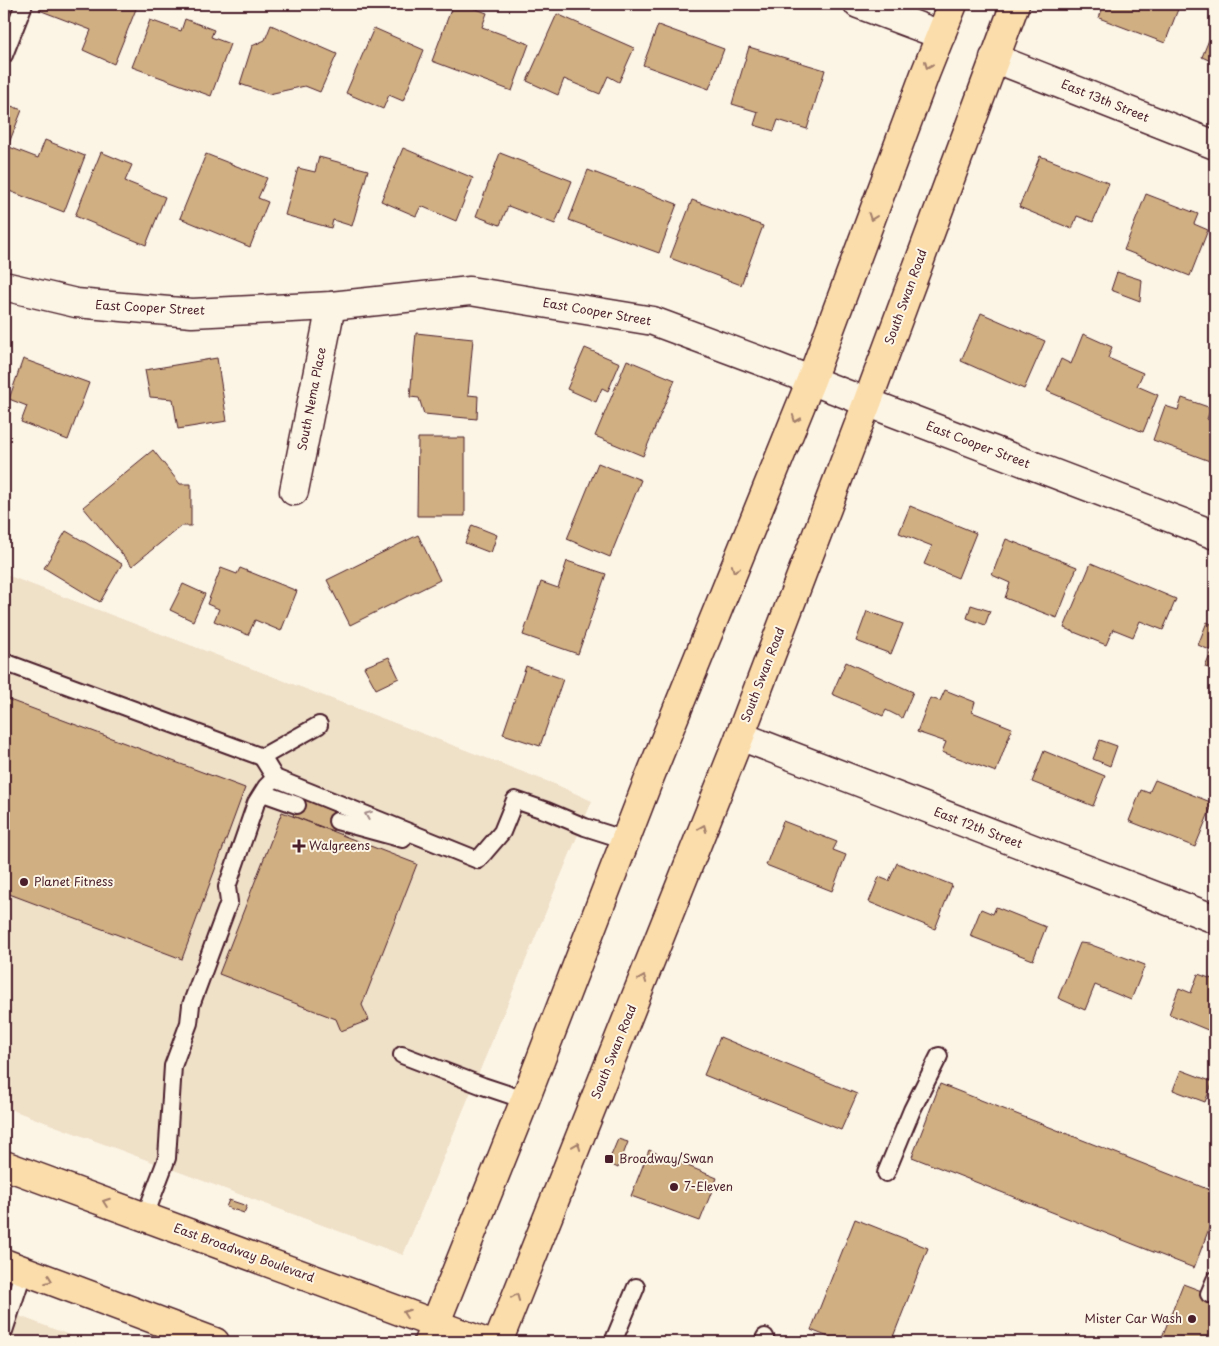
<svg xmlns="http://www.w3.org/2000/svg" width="1219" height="1346" viewBox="0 0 1219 1346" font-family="'Playpen Sans',sans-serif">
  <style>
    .built { fill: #efe0c8 }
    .building { fill: #d0af83; stroke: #4a1f2b }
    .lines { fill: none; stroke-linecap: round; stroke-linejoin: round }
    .service-casing { stroke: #4a1f2b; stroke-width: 20 }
    .minor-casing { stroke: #4a1f2b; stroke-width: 31 }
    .primary-casing { stroke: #4a1f2b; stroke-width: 31 }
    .service { stroke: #fcf5e5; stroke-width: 16 }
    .minor { stroke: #fcf5e5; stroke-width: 28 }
    .primary { stroke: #fbddab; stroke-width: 28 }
    .oneway { stroke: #a27e6b }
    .oneway2 { stroke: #a38a88 }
    .poi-dot { fill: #4a1f2b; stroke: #fcf5e5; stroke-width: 2 }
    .labels { text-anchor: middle; stroke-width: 4; stroke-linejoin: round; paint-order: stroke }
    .street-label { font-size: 12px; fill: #4a1f2b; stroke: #fcf5e5 }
    .poi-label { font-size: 12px; fill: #4a1f2b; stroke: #fcf5e5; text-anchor: start }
  </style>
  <rect width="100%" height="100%" fill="#fcf5e5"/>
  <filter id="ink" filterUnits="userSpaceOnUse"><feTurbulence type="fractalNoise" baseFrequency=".02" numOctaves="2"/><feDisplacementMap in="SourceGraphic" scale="10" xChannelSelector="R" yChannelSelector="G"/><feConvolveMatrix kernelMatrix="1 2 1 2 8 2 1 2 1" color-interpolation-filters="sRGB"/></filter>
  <g filter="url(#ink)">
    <g class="built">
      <polygon points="4,574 557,785 592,801 403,1255 4,1107"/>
      <polygon points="14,1314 88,1342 4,1342"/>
    </g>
    <g class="building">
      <polygon points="4,4 9,4 4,17"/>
      <polygon points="42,4 138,4 114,64 83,50 91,30 39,10"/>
      <polygon points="453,4 463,4 487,13 482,27 529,44 512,91 432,61"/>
      <polygon points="1104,4 1180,4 1165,43 1099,18"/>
      <polygon points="557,14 634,48 619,82 608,76 600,94 564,79 558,95 527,81"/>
      <polygon points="185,19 214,30 211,37 230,44 211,96 132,67 150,20 181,31"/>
      <polygon points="271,25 337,54 320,92 305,86 269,94 240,84 252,46 265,40"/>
      <polygon points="658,25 724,49 709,89 643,65"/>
      <polygon points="1215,25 1215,63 1202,57"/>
      <polygon points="374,28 424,50 403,101 389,95 383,109 346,93"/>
      <polygon points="749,47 825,70 807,129 778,120 774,131 754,125 758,112 732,104"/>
      <polygon points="6,104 22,110 9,143 4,141 4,111"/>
      <polygon points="45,140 85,156 64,212 4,189 4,145 38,158"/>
      <polygon points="403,148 473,178 456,221 421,206 416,216 381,201"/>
      <polygon points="101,152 132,165 125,181 165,197 146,245 75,216"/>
      <polygon points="500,153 572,181 555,224 508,206 500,225 476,216"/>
      <polygon points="206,154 267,178 258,198 268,202 250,247 180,218"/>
      <polygon points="1040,156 1109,183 1093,222 1077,216 1072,229 1019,207"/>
      <polygon points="319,157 368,170 352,226 333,220 331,228 285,215 298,168 315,172"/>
      <polygon points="588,170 677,204 659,253 569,220"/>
      <polygon points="1146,194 1198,214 1194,224 1208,230 1190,276 1124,250"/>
      <polygon points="692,200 763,226 741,285 670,258"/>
      <polygon points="1117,272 1142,280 1140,301 1111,290"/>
      <polygon points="981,313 1045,341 1024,389 961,361"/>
      <polygon points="416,333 473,339 468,395 478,396 477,419 424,414 419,398 410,397"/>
      <polygon points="1083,334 1112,347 1108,358 1143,373 1137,386 1158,395 1143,432 1047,391 1061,359 1071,364"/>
      <polygon points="585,348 620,363 608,391 602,388 596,402 567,389"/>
      <polygon points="217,358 227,421 178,429 173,399 150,397 145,370"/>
      <polygon points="23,359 89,383 68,440 21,422 27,406 9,399"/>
      <polygon points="627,360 675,380 643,456 595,436"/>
      <polygon points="1182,398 1211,408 1207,419 1215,422 1215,463 1153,440 1165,406 1178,410"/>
      <polygon points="418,438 465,438 465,516 417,516"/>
      <polygon points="153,450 180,484 191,484 191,526 181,526 132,566 83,507"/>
      <polygon points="598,463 641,480 610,557 567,539"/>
      <polygon points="910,506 976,533 958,578 924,564 932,546 899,533"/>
      <polygon points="472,525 497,535 491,553 465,543"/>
      <polygon points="66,531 122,564 100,602 44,568"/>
      <polygon points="418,535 440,580 350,625 327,580"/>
      <polygon points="1006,539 1077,567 1057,618 1005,598 1010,583 992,575"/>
      <polygon points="567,561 606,574 578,654 523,635 541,582 558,588"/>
      <polygon points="1091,563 1176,599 1163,630 1140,621 1133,637 1113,629 1106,645 1064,628"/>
      <polygon points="221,568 237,574 240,568 297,591 281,631 255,620 248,635 214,621 219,609 207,604"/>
      <polygon points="183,584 205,594 193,621 170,610"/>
      <polygon points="971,605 990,611 985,625 967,618"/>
      <polygon points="867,611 903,624 891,654 856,641"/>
      <polygon points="1207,622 1215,626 1215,670 1205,667 1212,651 1198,645"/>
      <polygon points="389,657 399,678 376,689 364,667"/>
      <polygon points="846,662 913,692 902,718 886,710 883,716 832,694"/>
      <polygon points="526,666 563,679 540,746 503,734"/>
      <polygon points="1215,678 1215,694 1210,692"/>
      <polygon points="945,690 975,702 972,712 1012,728 996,772 942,752 946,742 917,732 930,698 940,701"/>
      <polygon points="4,698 245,788 182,959 4,892"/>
      <polygon points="1100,740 1117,746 1110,766 1093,759"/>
      <polygon points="1044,751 1105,776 1093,806 1032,782"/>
      <polygon points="1155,780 1213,803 1195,847 1129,821 1141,790 1149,793"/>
      <polygon points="301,794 341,808 333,831 293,816"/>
      <polygon points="282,812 417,864 362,1005 369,1020 341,1031 336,1019 219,974"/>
      <polygon points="783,821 837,842 833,850 846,855 832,891 766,865"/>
      <polygon points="897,863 952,885 935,929 869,902 879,877 889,881"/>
      <polygon points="996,907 1046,927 1033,960 970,936 981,909 993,914"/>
      <polygon points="1080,943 1089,944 1145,965 1131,1000 1095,985 1085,1010 1058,998"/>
      <polygon points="1198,974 1215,980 1215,1033 1169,1014 1179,988 1191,993"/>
      <polygon points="720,1037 857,1094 841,1130 704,1075"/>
      <polygon points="1181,1070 1213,1082 1205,1102 1173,1090"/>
      <polygon points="940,1084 1215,1192 1215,1213 1194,1268 912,1157"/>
      <polygon points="618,1139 628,1142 618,1168 608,1163"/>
      <polygon points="649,1150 717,1178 700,1221 631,1196"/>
      <polygon points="229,1200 247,1206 244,1213 226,1207"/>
      <polygon points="855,1219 928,1248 891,1342 841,1342 811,1330"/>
      <polygon points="1183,1284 1215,1296 1215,1342 1160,1342"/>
    </g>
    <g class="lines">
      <defs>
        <g id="service">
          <polyline points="4,55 24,4"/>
          <polyline points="4,662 262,757 319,725"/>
          <polyline points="262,757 275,778 478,860 502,832 515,800 547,811 585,827 626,840"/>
          <polyline points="263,793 297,805"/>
          <polyline points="337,821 403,839"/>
          <polyline points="402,1055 483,1086 525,1100"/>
          <polyline points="886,1173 912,1110 939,1056"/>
          <polyline points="145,1216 167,1158 173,1066 189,1023 191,1005 229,902 227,887 256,803 266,787 275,778"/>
          <polyline points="1209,1294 1215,1280"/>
          <polyline points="4,1331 24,1270"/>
          <polyline points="613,1342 636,1287"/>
          <polyline points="763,1342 765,1337"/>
        </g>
        <g id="minor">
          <polyline points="858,4 941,35"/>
          <polyline points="994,58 1215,145"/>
          <polyline points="4,286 76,303 192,313 331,306 470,291 653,321 774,366 895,413 1215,535"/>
          <polyline points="294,491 331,306"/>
          <polyline points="740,736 1215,919"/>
        </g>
        <g id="primary">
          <polyline points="4,1165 484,1342"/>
          <polyline points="4,1263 215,1342"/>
          <polyline points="428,1342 525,1100 647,784 811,380 925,74 953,4"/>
          <polyline points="498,1342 740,736 867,403 1015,4"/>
        </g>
      </defs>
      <use href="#service" class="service-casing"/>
      <use href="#minor" class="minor-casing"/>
      <use href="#primary" class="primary-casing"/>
      <use href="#service" class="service"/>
      <use href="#minor" class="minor"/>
      <use href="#primary" class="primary"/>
    </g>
    <defs><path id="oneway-chevron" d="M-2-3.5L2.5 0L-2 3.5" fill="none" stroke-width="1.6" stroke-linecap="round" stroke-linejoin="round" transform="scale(1.25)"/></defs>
    <g class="oneway">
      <use href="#oneway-chevron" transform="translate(928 65) rotate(113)"/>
      <use href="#oneway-chevron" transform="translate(872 217) rotate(110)"/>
      <use href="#oneway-chevron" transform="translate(796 419) rotate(112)"/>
      <use href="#oneway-chevron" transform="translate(735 569) rotate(112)"/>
      <use href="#oneway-chevron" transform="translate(703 828) rotate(-68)"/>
      <use href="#oneway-chevron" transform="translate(643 979) rotate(-68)"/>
      <use href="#oneway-chevron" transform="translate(577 1146) rotate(-68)"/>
      <use href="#oneway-chevron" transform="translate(106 1202) rotate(-160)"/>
      <use href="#oneway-chevron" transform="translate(49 1280) rotate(21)"/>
      <use href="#oneway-chevron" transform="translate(516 1297) rotate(-68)"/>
      <use href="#oneway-chevron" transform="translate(406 1313) rotate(-160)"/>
    </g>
    <use class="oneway2" href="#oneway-chevron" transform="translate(368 815) rotate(-158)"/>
  </g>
  <g class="poi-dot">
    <path d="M296.5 838.5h5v5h5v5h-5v5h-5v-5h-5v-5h5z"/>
    <circle cx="24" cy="882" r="5"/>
    <rect x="604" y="1154" width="10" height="10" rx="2.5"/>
    <circle cx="674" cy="1187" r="5"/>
    <circle cx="1192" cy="1319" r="5"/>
  </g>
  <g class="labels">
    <g class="street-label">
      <text transform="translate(1105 101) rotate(22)" y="4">East 13th Street</text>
      <text transform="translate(906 297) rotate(-70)" y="4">South Swan Road</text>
      <text transform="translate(150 308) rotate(3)" y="4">East Cooper Street</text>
      <text transform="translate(597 312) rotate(10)" y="4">East Cooper Street</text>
      <text transform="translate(312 399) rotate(-79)" y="4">South Nema Place</text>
      <text transform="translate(978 445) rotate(21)" y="4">East Cooper Street</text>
      <text transform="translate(763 675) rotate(-69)" y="4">South Swan Road</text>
      <text transform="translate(978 828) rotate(21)" y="4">East 12th Street</text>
      <text transform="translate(614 1052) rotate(-68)" y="4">South Swan Road</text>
      <text transform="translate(244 1253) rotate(20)" y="4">East Broadway Boulevard</text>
    </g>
    <g class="poi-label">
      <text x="309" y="850">Walgreens</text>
      <text x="34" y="886">Planet Fitness</text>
      <text x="619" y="1163">Broadway/Swan</text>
      <text x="684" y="1191">7-Eleven</text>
      <text x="1182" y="1323" text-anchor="end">Mister Car Wash</text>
    </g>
  </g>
  <rect width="1219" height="1346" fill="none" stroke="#fcf5e5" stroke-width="20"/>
  <rect x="10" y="10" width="1199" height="1326" fill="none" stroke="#4a1f2b" stroke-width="2" filter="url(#ink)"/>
</svg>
